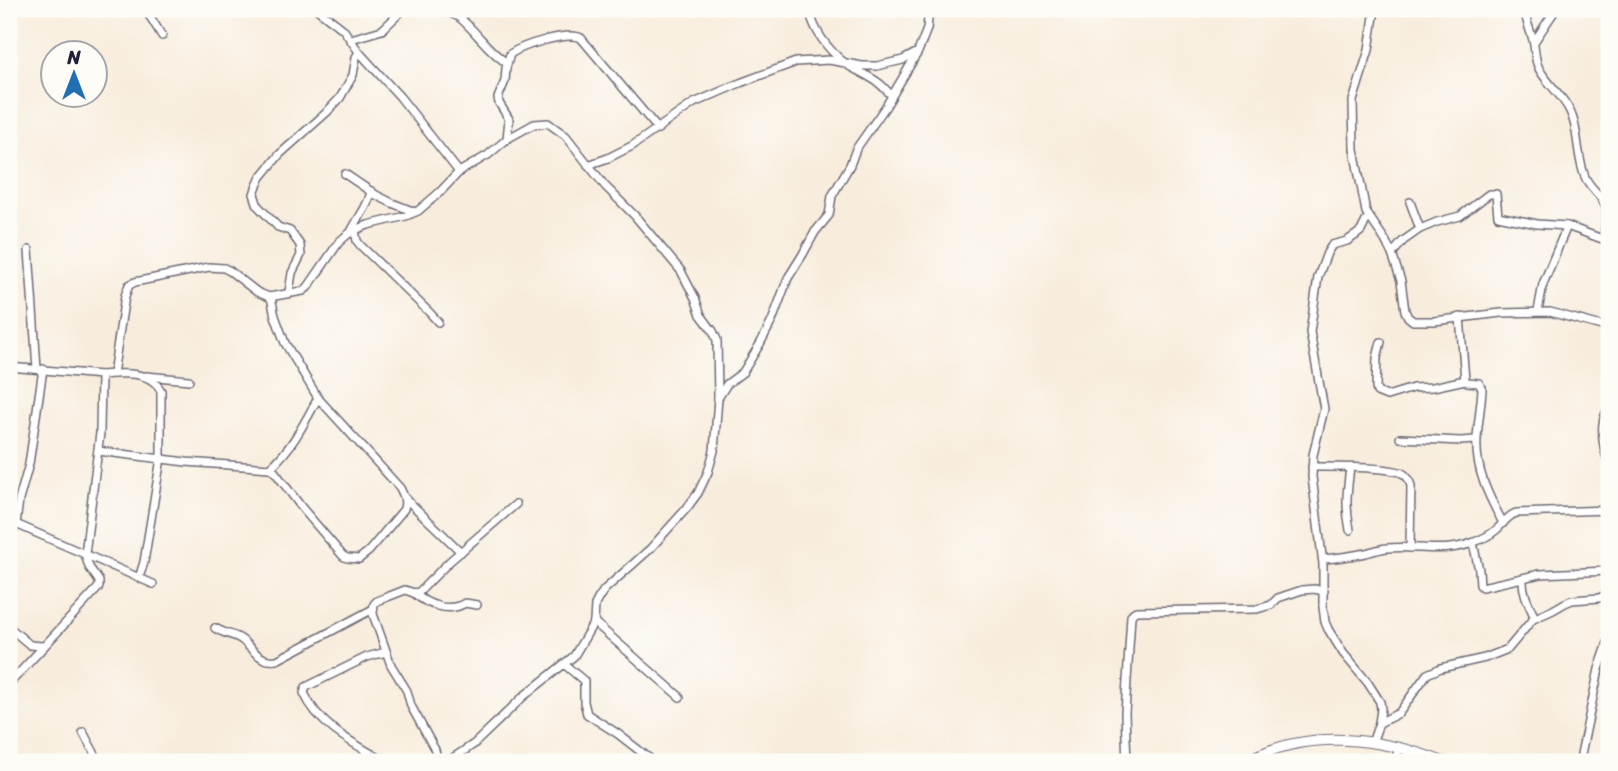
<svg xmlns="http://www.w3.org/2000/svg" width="1618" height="771" viewBox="0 0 1618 771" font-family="Sriracha,sans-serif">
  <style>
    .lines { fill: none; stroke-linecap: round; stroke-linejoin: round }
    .minor-casing { stroke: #6d6974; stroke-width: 10 }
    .secondary-casing { stroke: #6d6974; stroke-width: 12 }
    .minor { stroke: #fff; stroke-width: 7 }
    .secondary { stroke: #fff; stroke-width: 10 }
  </style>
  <rect width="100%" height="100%" fill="#fdfcf7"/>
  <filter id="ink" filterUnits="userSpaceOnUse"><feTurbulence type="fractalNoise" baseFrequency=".0143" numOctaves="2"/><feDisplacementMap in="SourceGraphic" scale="14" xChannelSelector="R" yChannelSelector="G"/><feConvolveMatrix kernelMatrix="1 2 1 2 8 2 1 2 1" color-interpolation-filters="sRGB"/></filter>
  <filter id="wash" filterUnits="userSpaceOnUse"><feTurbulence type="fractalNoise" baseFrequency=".00686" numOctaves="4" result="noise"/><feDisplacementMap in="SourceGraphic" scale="28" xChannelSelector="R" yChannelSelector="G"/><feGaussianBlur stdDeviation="1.57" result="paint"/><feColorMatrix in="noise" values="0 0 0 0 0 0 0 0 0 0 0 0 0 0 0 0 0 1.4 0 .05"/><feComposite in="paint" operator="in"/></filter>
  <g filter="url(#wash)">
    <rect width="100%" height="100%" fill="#f8eddd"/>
  </g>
  <g filter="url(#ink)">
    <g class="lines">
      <defs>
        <g id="minor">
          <polyline points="143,9 151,18 162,36"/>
          <polyline points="317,9 343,29 359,52 400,97 459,172"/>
          <path d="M439,9C446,12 453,13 460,18C477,32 488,51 507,63"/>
          <path d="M809,9C814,31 828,50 846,64C857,71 870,76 880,84C885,88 887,92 892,95"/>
          <polyline points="1375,9 1369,50 1353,101 1354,149 1366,212 1385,240 1392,254 1401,281 1405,311 1408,317 1413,321 1434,321 1501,313 1550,312 1609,328"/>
          <path d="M1525,9C1525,20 1530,29 1533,40C1536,52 1534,64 1543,75C1553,89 1568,102 1573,119C1579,138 1577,157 1585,177C1590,189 1603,195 1606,208C1608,218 1603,229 1605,240L1609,243"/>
          <polyline points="351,39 382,30 404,9"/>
          <polyline points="1534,42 1556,9"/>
          <path d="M507,139L509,119L499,103L498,98L505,81L506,68L510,54C523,45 568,31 581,38L658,129"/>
          <polyline points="588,165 608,158 632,146 694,103 740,83 796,62 829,60 862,66 877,66 903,60 916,53"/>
          <polyline points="345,174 376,195 392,203 415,212"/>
          <polyline points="1410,202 1420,229"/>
          <polyline points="1368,217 1361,231 1356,235 1347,241 1332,245 1327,253 1318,277 1310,332 1324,409 1313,455 1312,477 1323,564 1323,607 1325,622 1328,629 1343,653 1368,683 1380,702 1381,709 1379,723 1372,743"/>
          <polyline points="355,230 357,241 361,246 430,313 438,322"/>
          <path d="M351,232C358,217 369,206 371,191"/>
          <polyline points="29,250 37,369"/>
          <polyline points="1392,254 1403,241 1420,229 1437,222 1460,216 1489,194 1496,194 1498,216 1537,224 1567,226 1605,240"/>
          <polyline points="289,292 292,273 301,255 300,245 290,231 278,227 258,206 254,194 256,188 261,177 280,154 326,113 340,98 353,75 356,57 359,52"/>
          <polyline points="1538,311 1543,284 1567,226"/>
          <path d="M1460,317L1465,380L1467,382L1479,383L1482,389C1481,406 1478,423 1477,439C1475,470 1489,497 1503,523"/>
          <polyline points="1381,342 1377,358 1376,388 1377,392 1387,396 1413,388 1433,387 1465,380"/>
          <path d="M9,367L101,375C121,373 151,370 161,391V458L144,562L139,578"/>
          <polyline points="113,374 125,296 129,285 135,282 209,267 224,268 230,271 257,292 269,297 303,291 308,287 339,242 347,235 355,230 368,225 406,216 418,211 440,192 459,172 488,155 507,139 534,124 548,123 566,136 605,186 635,216 681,271 695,298 701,315 713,331 717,340 718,397"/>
          <polyline points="146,376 189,380"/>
          <path d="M1609,408C1598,422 1603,448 1609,464"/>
          <polyline points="1400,438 1460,441 1476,440"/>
          <path d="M98,451L186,462L270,468L275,472L302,508L343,556L347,558L359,559L369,551L404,509C406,500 404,496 400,488L318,398L285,343L275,316L271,297"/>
          <path d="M1312,467C1331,467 1387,466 1402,473C1408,476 1409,480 1411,486L1410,548"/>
          <path d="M270,468C291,450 305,422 318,398"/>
          <polyline points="405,498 461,552"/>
          <polyline points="9,521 153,584"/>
          <polyline points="16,524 19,500 29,464 43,369"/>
          <path d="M1350,530C1345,506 1347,491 1350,468"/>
          <polyline points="1473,543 1479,570 1480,585 1482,587 1540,574 1609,571"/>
          <path d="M1323,559C1337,558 1351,556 1366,553C1373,551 1379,549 1387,548C1416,545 1443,554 1472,543C1480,540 1489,536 1496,530C1503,524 1507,516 1516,513L1609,510"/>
          <path d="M1523,578C1522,592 1529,605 1535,618"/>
          <path d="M414,593C427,605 449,613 465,603L477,605"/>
          <polyline points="594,622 680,697"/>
          <polyline points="9,627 30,645 42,646"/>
          <path d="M215,628C224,634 234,634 242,640C249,646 256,656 265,659C269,661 272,660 277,660L373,609"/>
          <polyline points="564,664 584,681 584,702 587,714 618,734 654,762"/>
          <polyline points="9,684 99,587 99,581 89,567 85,554 100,433 101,375"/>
          <polyline points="1379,723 1399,713 1427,674 1441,668 1485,658 1508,649 1533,619 1553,610 1565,603 1572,600 1599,598 1609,594"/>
          <polyline points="83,732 99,762"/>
          <path d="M386,762C355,744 319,727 304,693L306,687L367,657L386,652"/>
          <polyline points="438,762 435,750 411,706 407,691 391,665 373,614 374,604 377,601 405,590 414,593 419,592 450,561 516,504"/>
          <polyline points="447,762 474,744 524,696 574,656 594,622 595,605 598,599 604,590 650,549 687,508 698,493 708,472 714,451 718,398 727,384 743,372 760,344 772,321 788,278 803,254 815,232 829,215 832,196 850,165 856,149 886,106 918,52 927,29 929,9"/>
          <polyline points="1127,762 1125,713 1131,616 1133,613 1136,611 1257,609 1271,605 1278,598 1302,590 1314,589 1324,591"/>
          <polyline points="1396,762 1398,747"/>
          <polyline points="1581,762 1581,754 1599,669 1609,640"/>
        </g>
        <path id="secondary" d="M1245,762C1306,728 1380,737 1443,762"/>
      </defs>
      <use href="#minor" class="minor-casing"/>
      <use href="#secondary" class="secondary-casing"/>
      <use href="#minor" class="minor"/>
      <use href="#secondary" class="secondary"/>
    </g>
  </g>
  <rect width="1618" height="771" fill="none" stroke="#fdfcf7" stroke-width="35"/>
  <g transform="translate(74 74)"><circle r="33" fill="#fdfcf7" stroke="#a5a5ac" stroke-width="2"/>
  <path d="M0-5L12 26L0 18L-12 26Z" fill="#1f6fb2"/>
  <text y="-10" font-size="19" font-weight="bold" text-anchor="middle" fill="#22223b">N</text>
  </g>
</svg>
